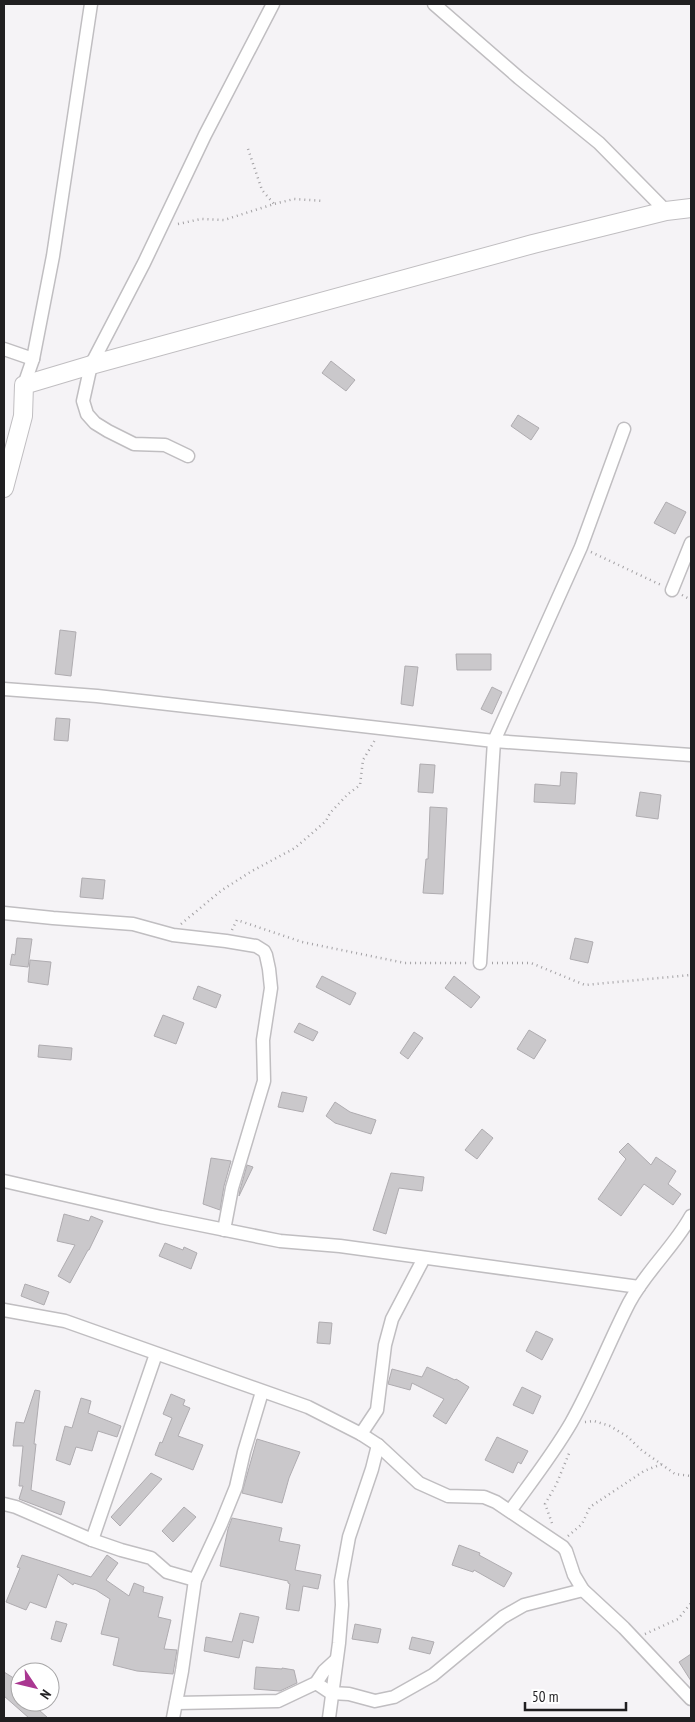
<svg xmlns="http://www.w3.org/2000/svg" width="695" height="1722" viewBox="0 0 695 1722" font-family="'PT Sans Narrow',sans-serif">
  <style>
    .building { fill: #cac8cb; stroke: #afacb0 }
    .lines { fill: none; stroke-linecap: round; stroke-linejoin: round }
    .street-casing { stroke: #c0bec1; stroke-width: 15 }
    .secondary-casing { stroke: #c0bec1; stroke-width: 20 }
    .path { stroke: #a3a1a4; stroke-width: 2.5; stroke-dasharray: 1 4; stroke-linecap: butt }
    .street { stroke: #fff; stroke-width: 12 }
    .secondary { stroke: #fff; stroke-width: 18 }
  </style>
  <rect width="100%" height="100%" fill="#f5f3f6"/>
  <g class="building">
    <polygon points="331,361 355,380 346,391 322,373"/>
    <polygon points="518,415 539,428 531,440 511,426"/>
    <polygon points="666,502 686,512 675,534 654,523"/>
    <polygon points="60,630 76,632 71,676 55,674"/>
    <polygon points="456,654 491,654 491,670 457,670"/>
    <polygon points="405,666 418,667 413,706 401,704"/>
    <polygon points="492,687 502,692 492,714 481,709"/>
    <polygon points="56,718 70,719 68,741 54,740"/>
    <polygon points="420,764 435,765 433,793 418,792"/>
    <polygon points="561,772 577,773 575,804 534,802 535,784 560,786"/>
    <polygon points="640,792 661,795 658,819 636,816"/>
    <polygon points="430,807 447,808 443,894 423,893 426,859 428,859"/>
    <polygon points="82,878 105,880 103,899 80,897"/>
    <polygon points="17,938 32,939 28,967 10,965 12,954 15,955"/>
    <polygon points="575,938 593,942 588,963 570,959"/>
    <polygon points="30,960 51,962 48,985 28,982"/>
    <polygon points="322,976 356,993 350,1005 316,987"/>
    <polygon points="454,976 480,997 471,1008 445,988"/>
    <polygon points="198,986 221,995 216,1008 193,999"/>
    <polygon points="163,1015 184,1023 176,1044 154,1036"/>
    <polygon points="299,1023 318,1032 313,1041 294,1032"/>
    <polygon points="529,1030 546,1040 534,1059 517,1049"/>
    <polygon points="414,1032 423,1038 408,1059 400,1053"/>
    <polygon points="39,1045 72,1048 71,1060 38,1057"/>
    <polygon points="282,1092 307,1097 303,1112 278,1107"/>
    <polygon points="335,1102 350,1112 376,1120 371,1134 335,1123 326,1116"/>
    <polygon points="482,1129 493,1138 477,1159 465,1150"/>
    <polygon points="628,1143 651,1165 656,1157 676,1171 668,1184 681,1194 673,1205 644,1184 621,1216 598,1199 626,1159 619,1152"/>
    <polygon points="211,1158 231,1161 224,1186 220,1210 203,1204"/>
    <polygon points="247,1165 253,1167 239,1196 240,1190"/>
    <polygon points="391,1173 424,1177 422,1191 399,1188 386,1234 373,1230"/>
    <polygon points="64,1214 89,1221 91,1216 103,1221 89,1250 88,1250 70,1283 58,1276 75,1245 57,1241"/>
    <polygon points="165,1243 183,1250 184,1247 197,1253 191,1269 159,1256"/>
    <polygon points="25,1284 49,1292 44,1305 21,1296"/>
    <polygon points="319,1322 332,1323 330,1344 317,1343"/>
    <polygon points="536,1331 553,1339 542,1360 526,1351"/>
    <polygon points="427,1367 455,1380 456,1379 469,1387 446,1424 433,1416 444,1399 412,1383 410,1390 388,1384 392,1369 422,1377"/>
    <polygon points="522,1387 541,1396 533,1414 513,1405"/>
    <polygon points="35,1390 40,1391 34,1444 36,1444 31,1490 65,1502 61,1515 19,1499 23,1486 19,1486 23,1446 13,1446 16,1422 24,1423"/>
    <polygon points="171,1394 185,1400 183,1405 190,1408 178,1436 203,1445 193,1470 155,1455 160,1442 162,1443 172,1418 163,1414"/>
    <polygon points="81,1398 91,1401 88,1413 121,1426 117,1437 98,1431 92,1451 76,1447 70,1465 56,1460 65,1426 72,1428"/>
    <polygon points="497,1437 528,1451 521,1464 518,1462 513,1473 485,1460"/>
    <polygon points="257,1439 300,1452 289,1478 282,1503 242,1493"/>
    <polygon points="151,1473 162,1479 120,1526 111,1517"/>
    <polygon points="184,1507 196,1517 173,1542 162,1531"/>
    <polygon points="232,1518 282,1528 279,1541 300,1545 295,1570 321,1575 318,1589 303,1586 299,1611 286,1609 290,1584 288,1583 288,1581 220,1566 228,1529"/>
    <polygon points="459,1545 480,1553 479,1555 512,1573 504,1587 474,1570 473,1572 452,1565"/>
    <polygon points="22,1555 91,1577 107,1555 118,1563 106,1580 129,1596 134,1583 144,1587 143,1592 163,1597 158,1617 171,1620 164,1649 177,1650 173,1674 137,1671 113,1665 119,1638 101,1634 110,1599 96,1590 74,1583 73,1585 58,1574 46,1608 30,1602 26,1610 6,1602 20,1568 17,1567"/>
    <polygon points="240,1613 259,1617 253,1643 243,1640 239,1658 204,1651 206,1637 232,1642"/>
    <polygon points="56,1621 67,1624 61,1642 51,1639"/>
    <polygon points="355,1624 381,1629 378,1643 352,1639"/>
    <polygon points="412,1637 434,1642 430,1654 409,1649"/>
    <polygon points="691,1654 691,1681 679,1662"/>
    <polygon points="256,1667 282,1669 282,1668 294,1670 297,1683 280,1691 254,1689"/>
    <polygon points="4,1672 20,1682 20,1702 30,1702 48,1718 29,1718 4,1696"/>
  </g>
  <g class="lines">
    <defs>
      <g id="street">
        <polyline points="434,4 519,78 599,143 666,211"/>
        <polyline points="4,349 33,359"/>
        <polyline points="24,385 33,359 53,256 91,4"/>
        <polyline points="188,456 165,445 134,444 108,431 95,423 87,414 83,401 91,365 144,263 205,135 273,4"/>
        <polyline points="672,590 691,543"/>
        <polyline points="4,689 97,696 494,741 691,755"/>
        <polyline points="4,913 53,918 133,924 173,935 226,941 256,946 264,951 266,955 269,969 271,988 263,1040 264,1081 232,1188 224,1230"/>
        <polyline points="480,963 494,741 581,547 624,429"/>
        <polyline points="4,1181 161,1217 280,1241 340,1246 639,1287"/>
        <polyline points="4,1310 65,1321 308,1407 361,1434 378,1445 419,1483 448,1496 484,1497 496,1502 563,1547 566,1551 574,1575 583,1590 624,1628 691,1699"/>
        <polyline points="361,1434 377,1410 385,1345 392,1319 424,1258"/>
        <polyline points="4,1504 16,1507 92,1540 121,1550 151,1558 167,1572 195,1580"/>
        <path d="M510,1511C531,1482 553,1454 571,1423C593,1384 609,1342 629,1303C646,1271 674,1247 691,1216"/>
        <polyline points="92,1540 156,1354"/>
        <polyline points="316,1683 331,1693 349,1694 375,1701 394,1697 433,1675 503,1617 524,1605 583,1590"/>
        <polyline points="176,1703 278,1701 316,1683 324,1671 336,1660"/>
        <polyline points="173,1718 182,1671 195,1580 221,1524 236,1487 244,1452 262,1392"/>
        <polyline points="329,1718 339,1643 342,1605 341,1581 349,1537 372,1469 378,1445"/>
      </g>
      <polyline id="secondary" points="4,488 23,416 24,385 91,365 533,244 666,211 691,208"/>
    </defs>
    <use href="#street" class="street-casing"/>
    <use href="#secondary" class="secondary-casing"/>
    <g class="path">
      <polyline points="248,149 262,190 274,204"/>
      <polyline points="178,224 201,219 224,220 274,204 294,199 324,201"/>
      <polyline points="591,552 661,585"/>
      <polyline points="682,595 691,600"/>
      <polyline points="181,924 222,890 252,871 295,848 326,821 330,813 348,794 360,785 363,760 375,740"/>
      <polyline points="232,930 237,920 302,942 405,963 467,963"/>
      <polyline points="492,963 531,963 585,985 691,975"/>
      <polyline points="585,1422 594,1421 610,1426 628,1437 640,1449 675,1474 691,1476"/>
      <polyline points="552,1523 545,1504 556,1485 570,1451"/>
      <polyline points="568,1536 582,1524 590,1507 644,1471 662,1464"/>
      <polyline points="645,1634 678,1619 691,1603"/>
    </g>
    <use href="#street" class="street"/>
    <use href="#secondary" class="secondary"/>
  </g>
  <rect width="695" height="1722" fill="none" stroke="#201f21" stroke-width="10"/>
  <g transform="translate(35 1687) rotate(125)"><circle r="24" fill="#ffffff" stroke="#a6a5a6"/>
  <path d="M0-4L9 19L0 12L-9 19Z" fill="#aa3791"/>
  <text y="-8" font-size="14" font-weight="bold" text-anchor="middle" fill="#201f21">N</text>
  </g>
  <path d="M525 1702v8h101v-8" fill="none" stroke="#201f21" stroke-width="2.5"/>
  <text x="532" y="1702" font-size="15" fill="#201f21" stroke="#ffffff" stroke-width="4" paint-order="stroke">50 m</text>
</svg>
